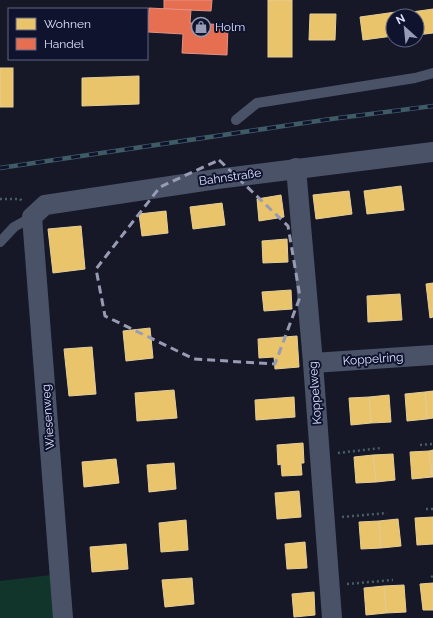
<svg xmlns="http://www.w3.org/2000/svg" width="433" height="618" viewBox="0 0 433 618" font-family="Raleway,sans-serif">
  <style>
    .green { fill: #12352b }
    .homes { fill: #e9c46a; stroke: #e5cd97 }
    .shops { fill: #e76f51; stroke: #e49285 }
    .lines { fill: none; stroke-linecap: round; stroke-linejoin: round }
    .path { stroke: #465f66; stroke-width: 2.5; stroke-dasharray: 2 3; stroke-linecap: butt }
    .service { stroke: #4a5268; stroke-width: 10 }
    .minor { stroke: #4a5268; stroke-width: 20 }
    .rail-casing { stroke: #3f5c66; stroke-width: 4.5 }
    .rail { stroke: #0f132e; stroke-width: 3; stroke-dasharray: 9; stroke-linecap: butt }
    .marked { fill: none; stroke: #979bb3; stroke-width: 3; stroke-dasharray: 8 5; stroke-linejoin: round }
    .labels { text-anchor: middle; stroke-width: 4; stroke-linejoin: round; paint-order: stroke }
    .poi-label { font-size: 12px; fill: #dce2ff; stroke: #0f132e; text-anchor: start }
    .street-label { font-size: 12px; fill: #dce2ff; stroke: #0f132e }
  </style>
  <rect width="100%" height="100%" fill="#161827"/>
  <polygon class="green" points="51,575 54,618 0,618 0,581"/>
  <g class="homes">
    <rect x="268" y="0" width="24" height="57"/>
    <polygon points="433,9 433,33 417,35 417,16 413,16 412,12"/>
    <polygon points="396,12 397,16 393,16 393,36 363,40 360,17"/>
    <polygon points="310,14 336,14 335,40 309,40"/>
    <rect x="0" y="68" width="13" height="39"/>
    <polygon points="139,76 139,104 82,106 82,78"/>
    <polygon points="401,186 404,210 367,214 364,191"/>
    <polygon points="349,191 352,214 316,219 313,195"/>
    <polygon points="281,195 284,217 259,221 257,199"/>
    <polygon points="222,203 225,225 193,229 190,207"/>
    <polygon points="166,211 168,233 142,236 139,214"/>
    <polygon points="81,226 85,269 53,273 48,229"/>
    <polygon points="287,239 288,262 263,263 262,241"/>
    <polygon points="433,283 433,317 430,318 426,284"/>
    <polygon points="291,290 292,309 264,311 262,292"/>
    <polygon points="400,294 402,320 368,322 367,296"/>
    <polygon points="150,328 153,358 126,361 123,331"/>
    <polygon points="297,336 299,367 275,369 274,357 259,358 258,339"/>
    <polygon points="92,347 96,394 69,396 64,349"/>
    <polygon points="174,390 177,418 137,421 135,393"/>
    <polygon points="433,391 433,418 427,419 425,392"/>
    <polygon points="425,392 427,419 407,421 405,394"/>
    <polygon points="389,395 391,422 371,423 369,397"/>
    <polygon points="294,397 295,417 256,420 255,400"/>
    <polygon points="369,397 371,423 351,425 349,398"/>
    <polygon points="303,443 304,463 301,463 302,475 282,476 281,464 278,465 277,445"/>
    <polygon points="433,450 433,477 432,477 429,451"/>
    <polygon points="429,451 432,477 412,479 410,452"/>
    <polygon points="393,454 395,480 376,482 373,455"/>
    <polygon points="373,455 376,482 356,483 354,457"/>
    <polygon points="116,459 119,483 84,487 82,462"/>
    <polygon points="174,463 176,489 149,492 147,465"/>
    <polygon points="299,491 301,517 277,519 275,493"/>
    <polygon points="433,517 433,544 417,545 415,518"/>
    <polygon points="398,519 401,546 381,548 379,521"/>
    <polygon points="186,520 188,550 161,552 159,523"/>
    <polygon points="379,521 381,548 361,549 359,522"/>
    <polygon points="305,542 307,568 287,569 285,544"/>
    <polygon points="126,544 128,569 92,572 90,547"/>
    <polygon points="192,578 194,604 165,607 162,580"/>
    <polygon points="433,583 433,610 423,610 420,584"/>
    <polygon points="404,585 406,612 386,613 384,586"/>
    <polygon points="384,586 386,613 366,615 364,588"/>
    <polygon points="314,592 315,615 294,617 292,594"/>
  </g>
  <g class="shops">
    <polygon points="164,0 212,0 211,11 164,9"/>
    <polygon points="149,8 191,10 190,23 228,25 227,55 182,53 183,34 148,32"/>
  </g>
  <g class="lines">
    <g class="path">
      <polyline points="0,199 20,199 22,201"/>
      <polyline points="420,445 433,444"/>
      <polyline points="338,453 381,448"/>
      <polyline points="426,509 433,509"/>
      <polyline points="342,517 387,513"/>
      <polyline points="431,577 433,576"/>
      <polyline points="347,584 393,580"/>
    </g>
    <g class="service">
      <polyline points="236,120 257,103 415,78 433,73"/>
      <polyline points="0,242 14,227 32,217"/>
    </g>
    <g class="minor">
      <polyline points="296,168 313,363 332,618"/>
      <polyline points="313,363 433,355"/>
      <polyline points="63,618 32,217 45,205 217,179 433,152"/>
    </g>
    <defs>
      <polyline id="rail" points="0,168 331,119 433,106"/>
    </defs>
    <use href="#rail" class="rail-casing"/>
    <use href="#rail" class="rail"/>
  </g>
  <path class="marked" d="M219,160L288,226L300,297L275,364L194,359L105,316L96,269L160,187Z"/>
  <defs>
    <symbol id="shop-ring" viewBox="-11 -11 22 22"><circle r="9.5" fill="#0f132e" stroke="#979bb3" stroke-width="1.5"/><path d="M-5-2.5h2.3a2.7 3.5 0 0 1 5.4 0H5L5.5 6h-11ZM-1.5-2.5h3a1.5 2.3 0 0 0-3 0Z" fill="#979bb3"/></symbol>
  </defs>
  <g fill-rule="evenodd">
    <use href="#shop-ring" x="190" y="16" width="22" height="22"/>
  </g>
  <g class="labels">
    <g class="poi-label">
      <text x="215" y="31">Holm</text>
    </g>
    <g class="street-label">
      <text transform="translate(230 177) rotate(-8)" y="4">Bahnstraße</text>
      <text transform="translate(373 359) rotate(-4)" y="4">Koppelring</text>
      <text transform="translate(315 393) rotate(-94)" y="4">Koppelweg</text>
      <text transform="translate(48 417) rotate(-94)" y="4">Wiesenweg</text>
    </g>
  </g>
  <rect x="8" y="8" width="140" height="52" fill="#0f132e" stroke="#616682"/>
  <rect x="16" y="18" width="20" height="12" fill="#e9c46a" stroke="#616682"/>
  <text x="44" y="28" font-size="12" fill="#dce2ff">Wohnen</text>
  <rect x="16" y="38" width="20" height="12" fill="#e76f51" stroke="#616682"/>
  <text x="44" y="48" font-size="12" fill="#dce2ff">Handel</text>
  <g transform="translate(405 28) rotate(333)"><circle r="19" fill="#0f132e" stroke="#616682"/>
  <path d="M0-3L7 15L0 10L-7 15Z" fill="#979bb3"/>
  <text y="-6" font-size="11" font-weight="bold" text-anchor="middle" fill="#dce2ff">N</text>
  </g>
</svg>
